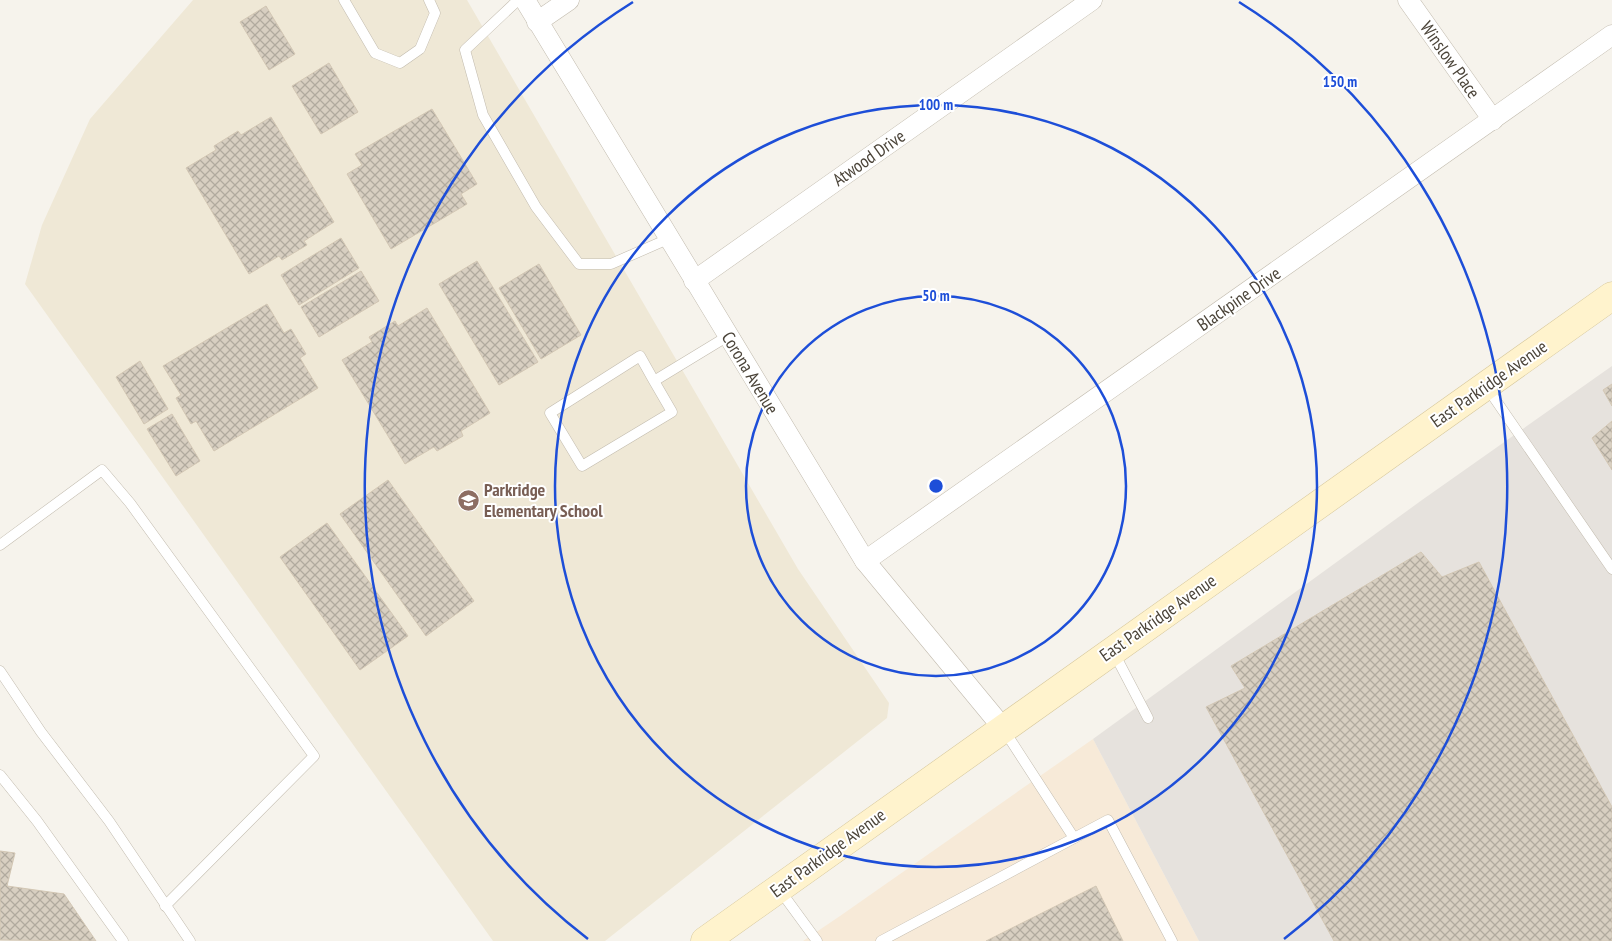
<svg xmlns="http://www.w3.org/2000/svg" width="1612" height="941" viewBox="0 0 1612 941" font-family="'PT Sans Narrow',sans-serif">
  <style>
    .commercial { fill: #f7ead8 }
    .industrial { fill: #e6e2dd }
    .education { fill: #efe8d6 }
    .building { fill: url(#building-cross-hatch); stroke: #d3c7b4 }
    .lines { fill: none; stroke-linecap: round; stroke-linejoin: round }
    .lane-casing { stroke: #c2bbae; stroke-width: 11 }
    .street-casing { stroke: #c2bbae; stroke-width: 21 }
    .secondary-casing { stroke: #d6c79b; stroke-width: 29 }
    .lane { stroke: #fff; stroke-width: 10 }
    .street { stroke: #fff; stroke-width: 20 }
    .secondary { stroke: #fff3cd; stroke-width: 28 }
    .ring { fill: none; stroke: #1d4ed8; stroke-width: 2.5 }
    .labels { text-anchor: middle; stroke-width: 4; stroke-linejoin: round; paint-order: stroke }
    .street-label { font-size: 18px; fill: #4b4439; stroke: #fff }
    .education-label { font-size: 18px; font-weight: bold; fill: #785e54; stroke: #fff; text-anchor: start }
    .centre { fill: #1d4ed8; stroke: #fff; stroke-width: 2.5 }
    .ring-label { font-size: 15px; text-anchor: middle; font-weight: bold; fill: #1d4ed8; stroke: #fff; stroke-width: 4; stroke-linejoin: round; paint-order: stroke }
  </style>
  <defs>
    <pattern id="building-cross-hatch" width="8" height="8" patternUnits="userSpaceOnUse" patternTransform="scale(1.25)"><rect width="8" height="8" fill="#d8cfc1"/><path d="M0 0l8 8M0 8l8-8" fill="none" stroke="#b1aa9e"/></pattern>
  </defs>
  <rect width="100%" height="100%" fill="#f6f3ec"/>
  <polygon class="commercial" points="1093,739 1199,941 803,941 840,916"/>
  <polygon class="industrial" points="1612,366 1612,941 1199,941 1093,739 1422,500"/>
  <polygon class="education" points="193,0 467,0 798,569 889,703 887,718 605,941 493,941 25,284 42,225 90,119"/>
  <g class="building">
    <polygon points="266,6 295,54 269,70 240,22"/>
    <polygon points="329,63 358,112 321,134 292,86"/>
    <polygon points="432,109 477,184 461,194 467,204 391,249 347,174 362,165 355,154"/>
    <polygon points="271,117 334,222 304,241 307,245 282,260 279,256 249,274 186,168 216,150 214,146 238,131 241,135"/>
    <polygon points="341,238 359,268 299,305 281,275"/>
    <polygon points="477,261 538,362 499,385 439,284"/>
    <polygon points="539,264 581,335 541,359 499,288"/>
    <polygon points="361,271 379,301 319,337 301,307"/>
    <polygon points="267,304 284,333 291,329 306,354 300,358 318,388 214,451 196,421 191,424 176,398 181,395 163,366"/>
    <polygon points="427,308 490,413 461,431 463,436 437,451 434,447 405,464 342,360 372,342 369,337 395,321 398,326"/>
    <polygon points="140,361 168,409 144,424 116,377"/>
    <polygon points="1612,384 1612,406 1603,390"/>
    <polygon points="172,414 200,461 176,476 147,429"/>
    <polygon points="1612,421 1612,470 1592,438"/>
    <polygon points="388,480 474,601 426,636 340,514"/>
    <polygon points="327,523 408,636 360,670 280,557"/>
    <polygon points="1421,552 1442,577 1479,562 1612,807 1612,941 1334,941 1206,707 1245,688 1231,666"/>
    <polygon points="0,851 15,853 7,886 64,894 96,941 0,940"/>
    <polygon points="1096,886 1123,941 986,941"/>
  </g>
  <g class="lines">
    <defs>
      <g id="lane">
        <polyline points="344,0 375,53 400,63 420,49 435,13 429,0"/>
        <polyline points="518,0 465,50 483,115 536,207 579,264 611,264 668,239"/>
        <polyline points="654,381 672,412 582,466 550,413 640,356 654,381 728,336"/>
        <polyline points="1486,386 1612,569"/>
        <polyline points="0,545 102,470 130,503 314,756 165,906"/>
        <polyline points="1113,651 1148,718"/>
        <polyline points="0,671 41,732 109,821 190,941"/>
        <polyline points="1004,730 1074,838"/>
        <polyline points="0,775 37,821 123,941"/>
        <polyline points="779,889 817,941"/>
        <polyline points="881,941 1108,820 1172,941"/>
      </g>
      <g id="street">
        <polyline points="525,0 865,561 1003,728"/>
        <polyline points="1408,0 1493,120"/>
        <polyline points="537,22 569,0"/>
        <polyline points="694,281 1092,0"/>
        <polyline points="865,561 1612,35"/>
      </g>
      <polyline id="secondary" points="705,941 1612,296"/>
    </defs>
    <use href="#lane" class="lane-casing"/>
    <use href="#street" class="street-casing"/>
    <use href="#secondary" class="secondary-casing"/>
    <use href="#lane" class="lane"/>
    <use href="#street" class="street"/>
    <use href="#secondary" class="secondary"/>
  </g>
  <g class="ring">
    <circle cx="936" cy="486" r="190"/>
    <circle cx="936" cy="486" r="381"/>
    <path d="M588 939A571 571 0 0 1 633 2M1239 2A571 571 0 0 1 1284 939"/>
  </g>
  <defs>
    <symbol id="school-disc" viewBox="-11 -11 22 22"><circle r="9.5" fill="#8d6e63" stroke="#fff"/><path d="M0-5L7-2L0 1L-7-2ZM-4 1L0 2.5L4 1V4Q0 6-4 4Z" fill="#fff"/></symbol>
  </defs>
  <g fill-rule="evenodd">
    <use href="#school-disc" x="456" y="488" width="25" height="25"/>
  </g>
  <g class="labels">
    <g class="street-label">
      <text transform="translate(1450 60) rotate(55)" y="6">Winslow Place</text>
      <text transform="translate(869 158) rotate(-35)" y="6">Atwood Drive</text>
      <text transform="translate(1239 299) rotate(-35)" y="6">Blackpine Drive</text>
      <text transform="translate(750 373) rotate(59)" y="6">Corona Avenue</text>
      <text transform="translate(1489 384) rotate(-35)" y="6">East Parkridge Avenue</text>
      <text transform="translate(1158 618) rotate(-35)" y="6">East Parkridge Avenue</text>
      <text transform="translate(828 853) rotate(-36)" y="6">East Parkridge Avenue</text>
    </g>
    <g class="education-label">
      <text x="484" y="496">Parkridge<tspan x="484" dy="21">Elementary School</tspan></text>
    </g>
  </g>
  <circle cx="936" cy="486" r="8" class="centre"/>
  <g class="ring-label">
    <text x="1340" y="87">150 m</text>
    <text x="936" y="110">100 m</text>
    <text x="936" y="301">50 m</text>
  </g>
</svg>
